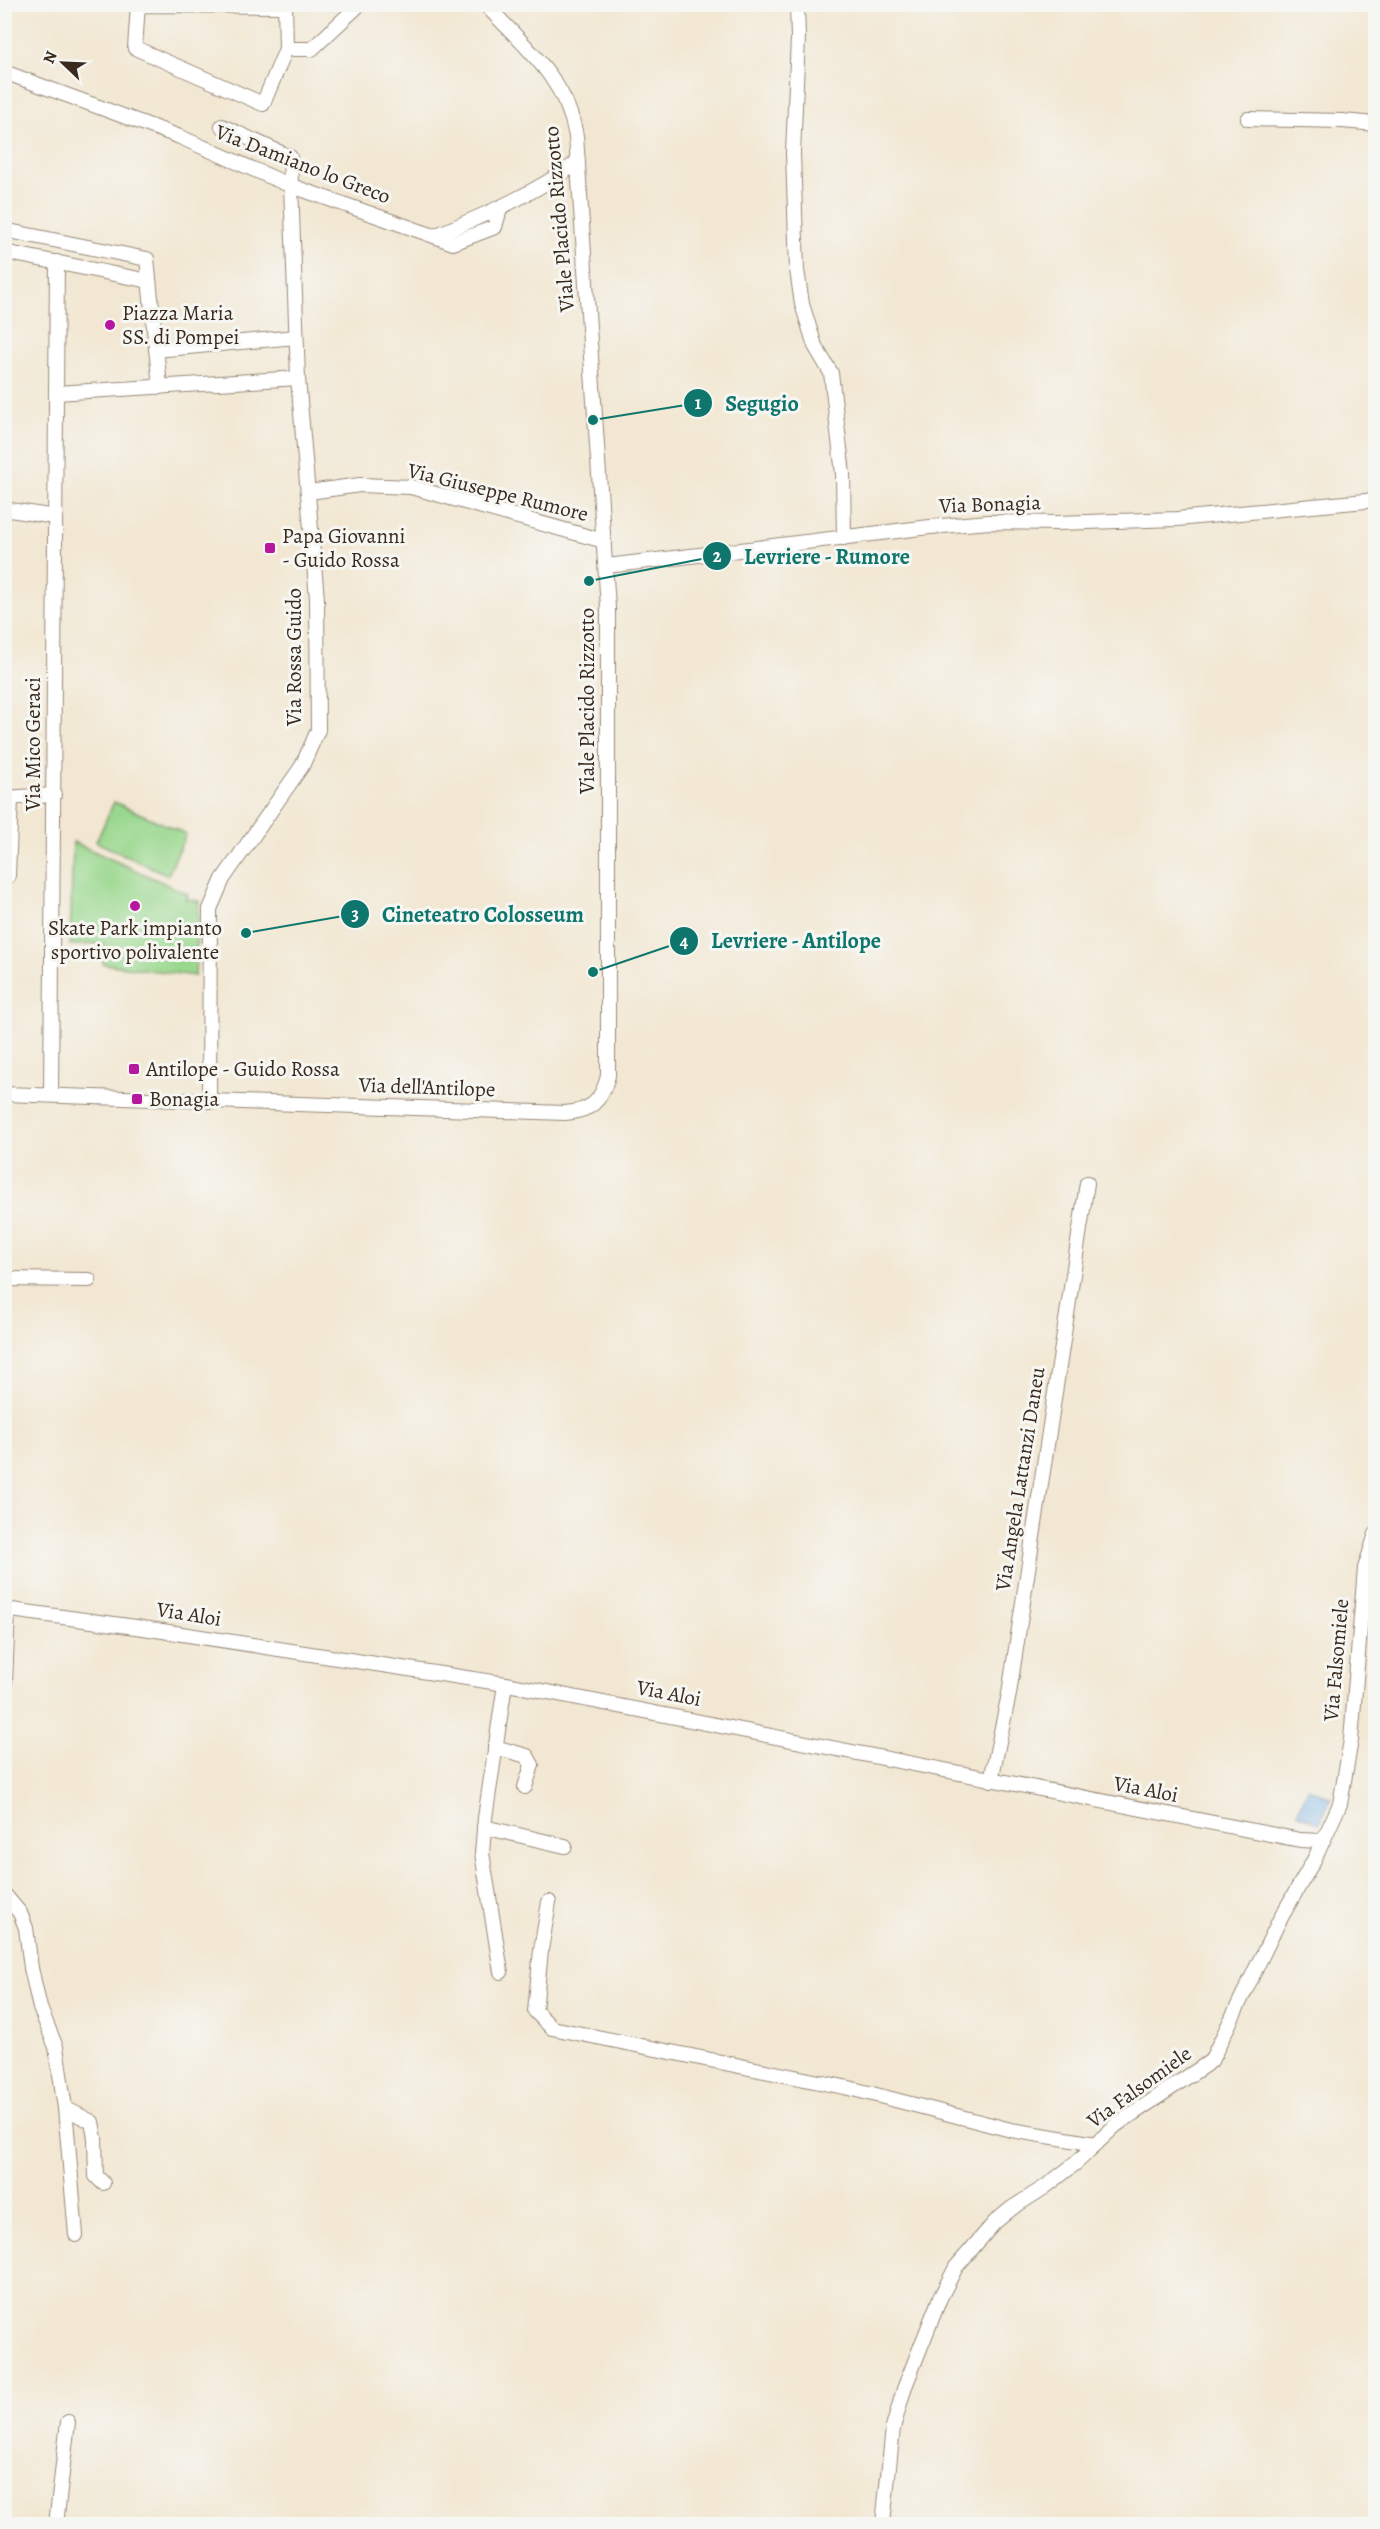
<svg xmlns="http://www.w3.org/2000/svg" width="1380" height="2529" viewBox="0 0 1380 2529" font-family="Alegreya,serif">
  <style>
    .green { fill: #99d78d; stroke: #6a8056; stroke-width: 1.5 }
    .water { fill: #70abe1; stroke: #566a80; stroke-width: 1.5 }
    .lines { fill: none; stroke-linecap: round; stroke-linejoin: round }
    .minor-casing { stroke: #968878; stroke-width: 16 }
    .minor { stroke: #fff; stroke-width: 14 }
    .poi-dot { fill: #b5179e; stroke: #f6f6f2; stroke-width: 2 }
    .labels { text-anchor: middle; stroke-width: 6; stroke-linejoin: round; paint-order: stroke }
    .street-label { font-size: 21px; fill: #3b2a1e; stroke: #f6f6f2 }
    .poi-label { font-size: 21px; fill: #3b2a1e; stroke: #f6f6f2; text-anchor: start }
    .leader { fill: none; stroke: #0f766e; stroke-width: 2 }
    .callout-dot { fill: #0f766e; stroke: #f6f6f2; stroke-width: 2 }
    .mark-label { font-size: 18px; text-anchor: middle; font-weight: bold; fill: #fff }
    .callout-label { font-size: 22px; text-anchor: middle; font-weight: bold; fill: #0f766e; stroke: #f6f6f2; stroke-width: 6; stroke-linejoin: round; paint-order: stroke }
  </style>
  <rect width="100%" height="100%" fill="#f6f6f2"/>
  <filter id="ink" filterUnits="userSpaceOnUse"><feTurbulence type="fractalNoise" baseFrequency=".0167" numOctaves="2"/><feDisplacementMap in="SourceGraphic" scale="12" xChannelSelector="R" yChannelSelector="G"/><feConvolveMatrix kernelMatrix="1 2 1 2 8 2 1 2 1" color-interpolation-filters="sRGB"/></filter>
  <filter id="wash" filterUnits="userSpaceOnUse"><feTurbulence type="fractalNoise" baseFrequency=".008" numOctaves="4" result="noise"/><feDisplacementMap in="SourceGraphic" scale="24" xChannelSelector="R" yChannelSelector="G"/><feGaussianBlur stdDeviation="1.35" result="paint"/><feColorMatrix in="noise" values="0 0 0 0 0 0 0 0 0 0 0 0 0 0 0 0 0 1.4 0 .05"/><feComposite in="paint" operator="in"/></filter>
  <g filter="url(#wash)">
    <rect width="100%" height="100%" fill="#f2e7d2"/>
    <g class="green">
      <polygon points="114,802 186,834 168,875 96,842"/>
      <polygon points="73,842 188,894 186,899 199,901 195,976 103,964 105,944 70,945"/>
    </g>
    <polygon class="water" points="1308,1788 1331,1798 1320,1823 1297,1813"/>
  </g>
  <g filter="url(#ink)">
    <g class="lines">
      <defs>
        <g id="minor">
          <polyline points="797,4 798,38 793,153 797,270 802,304 815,346 831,373 843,474 844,538"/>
          <polyline points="284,6 138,5 135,48 263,104 286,49 285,4"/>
          <polyline points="286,49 312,49 360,4"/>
          <path d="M4,72L180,137L289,185L434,236C485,215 534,194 578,162"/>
          <polyline points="1248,119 1342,121 1376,124"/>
          <polyline points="4,230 147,259 160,387"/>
          <polyline points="434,236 453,243 495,227 500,209"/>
          <polyline points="4,252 149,281"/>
          <polyline points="156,350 296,337"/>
          <polyline points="56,393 298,378"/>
          <polyline points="309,492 360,485 411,487 604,541"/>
          <polyline points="4,509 55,517"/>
          <polyline points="607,566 930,527 989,522 1057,523 1177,519 1376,500"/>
          <polyline points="4,798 54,795"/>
          <polyline points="8,876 11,798"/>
          <path d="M4,1094L565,1113C591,1111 601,1102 608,1076V607L576,136C566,78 523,45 485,4"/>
          <polyline points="51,1095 57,262"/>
          <polyline points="209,1100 210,909 223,879 302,766 318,730 317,599 298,378 290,157 222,126"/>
          <polyline points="4,1279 89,1280"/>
          <polyline points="4,1609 143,1628 512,1685 1300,1840 1322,1841"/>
          <polyline points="4,1706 8,1610"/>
          <polyline points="495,1747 527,1756 532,1765 525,1787"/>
          <polyline points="991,1780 1009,1694 1087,1183"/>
          <polyline points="484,1827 565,1846"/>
          <polyline points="4,1894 20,1913 26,1928 31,1968 40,2008 56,2047 65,2108 76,2235"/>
          <polyline points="549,1902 541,1950 535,2011 552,2028 849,2088 1011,2130 1096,2144"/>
          <polyline points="501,1972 482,1853 485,1818 505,1684"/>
          <polyline points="65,2108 92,2122 95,2138 96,2176 103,2183"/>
          <polyline points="56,2524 68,2422"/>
          <polyline points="883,2524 893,2428 904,2389 940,2298 956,2267 995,2222 1012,2208 1045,2187 1076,2163 1116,2125 1211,2061 1279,1921 1315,1858 1340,1804 1351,1740 1365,1568 1376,1534"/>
        </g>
      </defs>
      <use href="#minor" class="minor-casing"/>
      <use href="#minor" class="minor"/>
    </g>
  </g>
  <g class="poi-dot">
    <circle cx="110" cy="325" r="6"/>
    <rect x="264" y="542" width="12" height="12" rx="3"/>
    <circle cx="135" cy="906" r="6"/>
    <rect x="128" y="1063" width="12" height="12" rx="3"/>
    <rect x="131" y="1093" width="12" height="12" rx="3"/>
  </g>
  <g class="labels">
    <g class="street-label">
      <text transform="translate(303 164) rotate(21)" y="7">Via Damiano lo Greco</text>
      <text transform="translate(559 219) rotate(-95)" y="7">Viale Placido Rizzotto</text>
      <text transform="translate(498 492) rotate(14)" y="7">Via Giuseppe Rumore</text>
      <text transform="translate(990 504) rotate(-2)" y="7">Via Bonagia</text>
      <text transform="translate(294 657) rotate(-90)" y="7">Via Rossa Guido</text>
      <text transform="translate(587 701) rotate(-90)" y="7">Viale Placido Rizzotto</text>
      <text transform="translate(33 744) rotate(-90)" y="7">Via Mico Geraci</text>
      <text transform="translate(427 1087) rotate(2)" y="7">Via dell'Antilope</text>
      <text transform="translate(1020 1479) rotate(-81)" y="7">Via Angela Lattanzi Daneu</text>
      <text transform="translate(189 1614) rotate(9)" y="7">Via Aloi</text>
      <text transform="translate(1336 1660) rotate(-85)" y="7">Via Falsomiele</text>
      <text transform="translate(669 1693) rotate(11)" y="7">Via Aloi</text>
      <text transform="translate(1146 1789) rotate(11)" y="7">Via Aloi</text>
      <text transform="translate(1139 2087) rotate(-36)" y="7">Via Falsomiele</text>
    </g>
    <g class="poi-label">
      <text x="122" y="320">Piazza Maria<tspan x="122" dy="24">SS. di Pompei</tspan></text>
      <text x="282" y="543">Papa Giovanni<tspan x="282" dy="24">- Guido Rossa</tspan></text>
      <text x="135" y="935" text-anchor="middle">Skate Park impianto<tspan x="135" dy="24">sportivo polivalente</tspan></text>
      <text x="146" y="1076">Antilope - Guido Rossa</text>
      <text x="149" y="1106">Bonagia</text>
    </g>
  </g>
  <path class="leader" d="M593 420L698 403M589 581L717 556M246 933L355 914M593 972L684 941"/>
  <g class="callout-dot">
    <circle cx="593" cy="420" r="6"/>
    <circle cx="589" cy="581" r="6"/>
    <circle cx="246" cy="933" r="6"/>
    <circle cx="593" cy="972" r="6"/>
    <circle cx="698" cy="403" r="15"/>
    <circle cx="717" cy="556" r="15"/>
    <circle cx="355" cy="914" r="15"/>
    <circle cx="684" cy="941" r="15"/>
  </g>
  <g class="mark-label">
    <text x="698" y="409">1</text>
    <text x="717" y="562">2</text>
    <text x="355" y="920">3</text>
    <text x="684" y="947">4</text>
  </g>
  <g class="callout-label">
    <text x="762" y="411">Segugio</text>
    <text x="827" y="564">Levriere - Rumore</text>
    <text x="483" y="922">Cineteatro Colosseum</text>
    <text x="796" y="948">Levriere - Antilope</text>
  </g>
  <rect width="1380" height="2529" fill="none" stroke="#f6f6f2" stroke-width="24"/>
  <g transform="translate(63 63) rotate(293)" stroke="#f6f6f2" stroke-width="4.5" paint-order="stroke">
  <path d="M0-4.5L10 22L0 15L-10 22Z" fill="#3b2a1e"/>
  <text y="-9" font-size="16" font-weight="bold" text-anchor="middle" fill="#3b2a1e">N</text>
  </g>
</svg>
